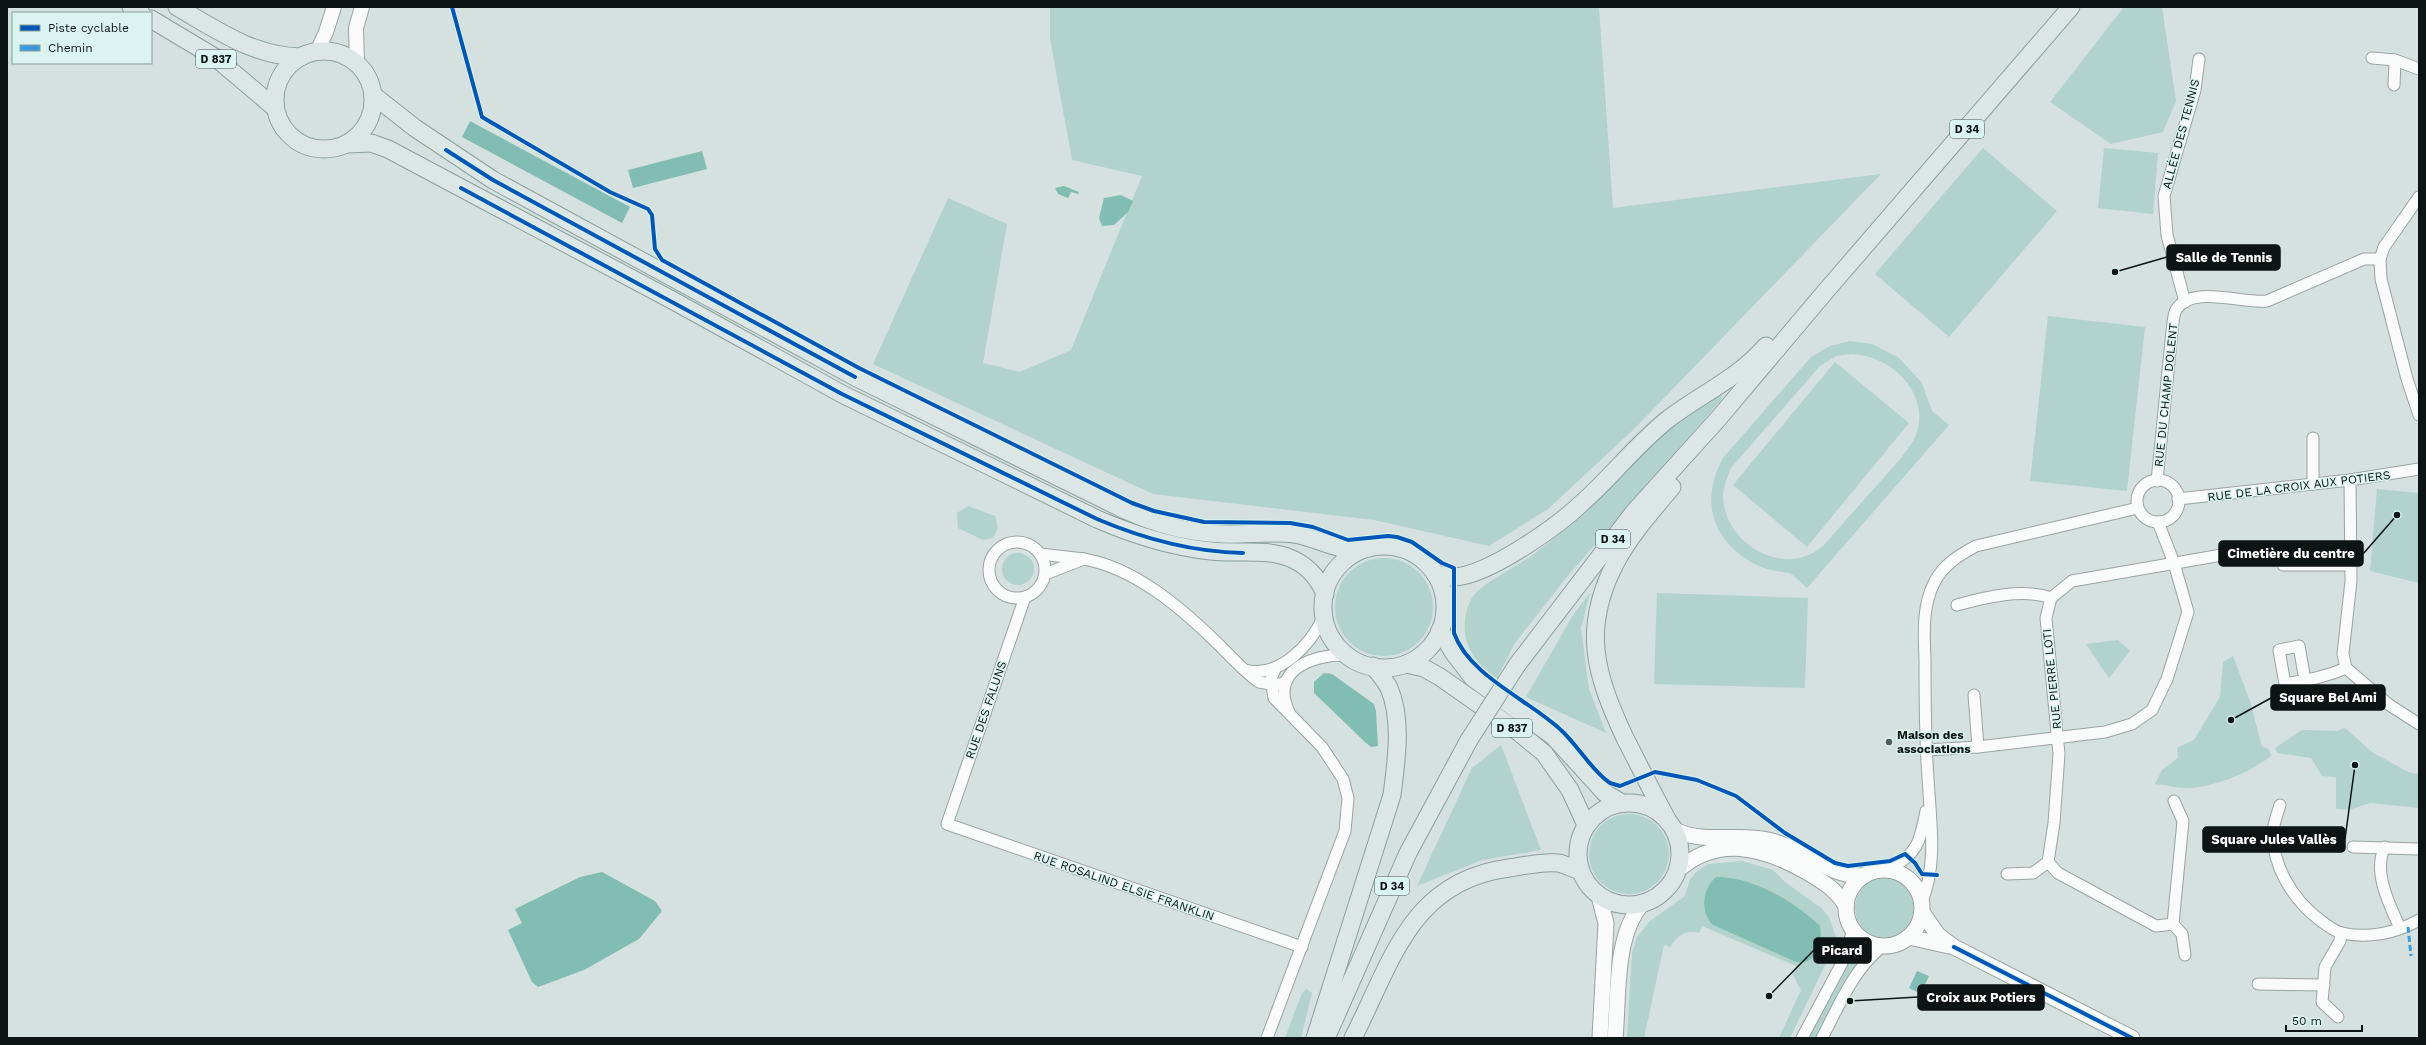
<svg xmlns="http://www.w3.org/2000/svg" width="2426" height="1045" viewBox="0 0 2426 1045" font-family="'Work Sans',sans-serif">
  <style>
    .green { fill: #b2d2cc; fill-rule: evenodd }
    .water { fill: #82bdb3 }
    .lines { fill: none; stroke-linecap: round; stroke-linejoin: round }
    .minor-casing { stroke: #9aa4a2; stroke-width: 13 }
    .tertiary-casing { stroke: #9aa4a2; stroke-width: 16 }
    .secondary-casing { stroke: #9aa4a2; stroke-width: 17 }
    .primary-casing { stroke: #8ba09d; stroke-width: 19 }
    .minor { stroke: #f9fafa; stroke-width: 11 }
    .tertiary { stroke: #f9fafa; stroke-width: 14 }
    .secondary { stroke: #f9fafa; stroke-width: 15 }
    .primary { stroke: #dce6e4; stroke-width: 17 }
    .primary-bridge-casing { stroke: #8ba09d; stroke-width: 19; stroke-linecap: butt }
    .primary-bridge { stroke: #dce6e4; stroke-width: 17 }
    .quiet { stroke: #3a9ade; stroke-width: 3; stroke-dasharray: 6 3; stroke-linecap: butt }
    .cycleway-casing { stroke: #dbf4ef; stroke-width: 6 }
    .cycleway { stroke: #0057b8; stroke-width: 4 }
    .poi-dot { fill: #525c5a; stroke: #dbf4ef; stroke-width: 1.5 }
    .labels { text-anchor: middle; stroke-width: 3; stroke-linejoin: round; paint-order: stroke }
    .shield { fill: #dbf4ef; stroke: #4a5855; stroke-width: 1 }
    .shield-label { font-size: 11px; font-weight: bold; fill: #0c1513 }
    .street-label { font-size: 12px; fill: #0c1513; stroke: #dbf4ef }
    .poi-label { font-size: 12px; font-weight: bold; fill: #0c1513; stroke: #dbf4ef; text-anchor: start }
    .leader { fill: none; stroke: #0c1513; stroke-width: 1.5 }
    .callout-dot { fill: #0c1513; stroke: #dbf4ef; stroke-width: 1.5 }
    .callout { fill: #0c1513; stroke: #0c1513; stroke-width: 1.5 }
    .callout-label { font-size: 13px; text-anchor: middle; font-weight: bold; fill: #fff }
  </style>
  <rect width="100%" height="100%" fill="#d4e1de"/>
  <g class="green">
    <polygon points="1050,7 1599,7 1613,208 1881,174 1634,429 1548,509 1489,546 1374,520 1153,494 873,364 948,198 1007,224 983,363 1020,372 1071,350 1142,176 1072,160 1050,39"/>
    <polygon points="2124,7 2162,7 2176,101 2163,132 2111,144 2050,102"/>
    <polygon points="1983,148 2057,211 1949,337 1875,274"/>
    <polygon points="2104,148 2158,153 2153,214 2098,208"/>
    <polygon points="2048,316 2145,327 2127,491 2030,481"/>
    <path d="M1850,341L1872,344L1899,358L1922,383L1932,411L1949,425L1807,588C1802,584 1794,574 1788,573C1775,571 1763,569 1751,562C1710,538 1701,498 1723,458L1811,357L1830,346ZM1852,354C1888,355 1927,389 1918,428C1916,439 1908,448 1902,457L1823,546C1788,576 1733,550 1724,506C1721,492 1726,481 1731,468L1820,366L1836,356Z"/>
    <polygon points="1835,362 1909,423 1807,547 1733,485"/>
    <path d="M1722,394L1721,400L1566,578L1515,643L1497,678C1469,661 1455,630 1472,598C1479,584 1524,563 1538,551C1560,534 1580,516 1600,497C1640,457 1670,420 1722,394Z"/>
    <polygon points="2377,489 2419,493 2419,583 2370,571"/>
    <polygon points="968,506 995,516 998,528 993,538 983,540 958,528 957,513"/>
    <circle cx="1018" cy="569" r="16"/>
    <circle cx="1384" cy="607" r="49"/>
    <polygon points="1590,593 1581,628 1589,689 1606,733 1526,697 1573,615"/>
    <polygon points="1657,593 1808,598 1805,688 1654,684"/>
    <polygon points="2118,640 2130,651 2109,678 2086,644"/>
    <path d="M2233,656L2250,701L2262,747L2269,749L2271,756C2249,773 2219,785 2192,788C2180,789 2166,785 2155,784L2162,770L2178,758L2177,748L2194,740L2220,697L2223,662Z"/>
    <polygon points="2345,728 2372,752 2408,772 2419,774 2419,808 2370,803 2349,810 2336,809 2336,777 2322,776 2311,758 2277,753 2275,748 2302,730 2337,731"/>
    <polygon points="1501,745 1541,850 1482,860 1417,886 1472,768"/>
    <circle cx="1629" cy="854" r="40"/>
    <path d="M1742,861L1773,870L1785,882L1821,908L1829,917L1837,940L1790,1038H1779L1801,990L1793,975L1796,966L1702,926L1699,933C1685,929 1678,936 1670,947L1664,945L1644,1038H1627L1632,953L1637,937L1650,921L1685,896L1690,879L1698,870L1709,864Z"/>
    <circle cx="1885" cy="908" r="30"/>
    <polygon points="1852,951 1861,957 1843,984 1843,994 1818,1038 1805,1038"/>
    <polygon points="1306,989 1312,993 1301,1038 1285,1038 1302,993"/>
  </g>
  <g class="water">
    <polygon points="470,121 630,207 622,223 462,137"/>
    <polygon points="702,151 707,169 633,188 628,170"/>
    <polygon points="1064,186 1079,192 1078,194 1071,192 1068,198 1058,194 1055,188"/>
    <polygon points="1121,195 1133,201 1128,212 1114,225 1102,226 1099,218 1104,198"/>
    <polygon points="1324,673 1332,674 1374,704 1376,711 1378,746 1371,747 1366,743 1314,693 1314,682"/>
    <polygon points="602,872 655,901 662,911 639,939 584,970 538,987 532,982 508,930 522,923 515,909 580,877"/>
    <path d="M1716,877C1753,877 1794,901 1820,926C1823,942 1817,966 1796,962L1713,925C1700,913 1702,889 1716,877Z"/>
    <polygon points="1917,971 1929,976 1921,994 1909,988"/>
  </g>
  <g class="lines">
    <defs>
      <g id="minor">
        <polyline points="2372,58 2395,60 2419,69"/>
        <polyline points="2394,85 2395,60"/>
        <polyline points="2419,197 2384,247 2380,259 2381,279 2407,379 2419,415"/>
        <polyline points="2185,302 2167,235 2164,196 2195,90 2199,59"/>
        <polyline points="2350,480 2351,581 2343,654 2346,668 2388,704 2419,724"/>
        <circle cx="2158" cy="501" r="21"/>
        <path d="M2157,481L2172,331C2173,325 2173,316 2176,310C2191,284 2243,304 2267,301L2364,259H2380"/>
        <polyline points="2313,484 2313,438"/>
        <polyline points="2178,499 2350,480 2419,469"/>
        <circle cx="1017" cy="570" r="28"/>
        <polyline points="1040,554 1084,559 1045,574"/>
        <path d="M1084,559C1134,568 1179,606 1214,640C1229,654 1243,671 1259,682L1276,685L1286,682"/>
        <polyline points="2283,565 2351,565"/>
        <polyline points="1025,597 947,824 1302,947"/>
        <path d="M1957,605C1986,597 2022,588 2051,598"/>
        <path d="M1245,670C1280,679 1311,644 1324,616"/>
        <path d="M2305,680L2299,646L2279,650L2285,684C2307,680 2326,677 2346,668"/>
        <polyline points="1974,695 1978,747"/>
        <path d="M1289,712C1269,670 1313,654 1347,655"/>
        <polyline points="1927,750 1978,747 2105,732 2132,724 2152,710 2167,679 2188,612 2174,563 2158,522"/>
        <polyline points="2174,801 2183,821 2173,924 2156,926 2058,873 2048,862 2054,823 2059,754 2046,618 2051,598 2072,581 2239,552"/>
        <path d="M2280,805C2278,812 2275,819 2274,826C2269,863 2293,900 2321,921C2327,925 2335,932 2342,933C2368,939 2396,933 2419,920"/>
        <polyline points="2353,847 2419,849"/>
        <path d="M2385,847C2372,871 2390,906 2400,928"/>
        <path d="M1888,870C1917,854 1920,843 1926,811"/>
        <polyline points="2007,874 2033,873 2048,862"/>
        <path d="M1922,901C1938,863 1930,818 1928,778C1925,739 1925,699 1925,660C1924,634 1922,607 1934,583C1943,565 1959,555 1976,546L2138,508"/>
        <polyline points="2173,924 2182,934 2185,955"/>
        <polyline points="2258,984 2324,985"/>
        <polyline points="2338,1017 2322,1002 2325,967 2340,941 2341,933"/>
        <polyline points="1267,1038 1345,831 1348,798 1343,779 1322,747 1274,698 1271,679 1276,667"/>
        <polyline points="1802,1038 1843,961 1853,930"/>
        <path d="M1822,1038C1839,1006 1853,969 1883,946"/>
      </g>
      <g id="tertiary">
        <polyline points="317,52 326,32 334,7"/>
        <polyline points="357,64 356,28 362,7"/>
      </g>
      <g id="secondary">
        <path d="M1675,830C1703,844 1737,833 1768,840C1804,848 1825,876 1864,876"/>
        <circle cx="1884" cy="908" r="38"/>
        <path d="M1677,871C1717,835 1762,847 1805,871C1822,881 1836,889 1846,906"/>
        <polyline points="1599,896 1606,923 1600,1038"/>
        <polyline points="1922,912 1938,935 1954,947 2132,1038"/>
        <polyline points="1909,937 1949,946"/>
        <path d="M1615,1038C1619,997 1614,936 1642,904"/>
      </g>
      <g id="primary">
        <polyline points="131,7 141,13"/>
        <path d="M177,7C217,30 253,56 300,57"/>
        <polyline points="151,19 216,58 275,108"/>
        <circle cx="324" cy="100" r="49"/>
        <path d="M373,95L415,128L493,180L855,377L1125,510C1156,524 1189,533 1223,534C1246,535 1270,531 1294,534C1317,538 1337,551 1361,550"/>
        <path d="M347,144L371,143L388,149L672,300L842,394L1097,519C1134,535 1171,547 1211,551C1237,554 1266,548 1290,558C1307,565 1318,577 1325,594"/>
        <circle cx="1384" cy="607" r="61"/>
        <path d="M1435,574C1444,576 1453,578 1462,576C1496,569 1557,527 1583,502C1612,476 1636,445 1667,420C1699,395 1739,378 1766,346"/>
        <polyline points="1440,630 1453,652 1473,678 1553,736 1605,793 1622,803"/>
        <polyline points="1406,664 1424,668 1440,677 1517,731 1544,753 1570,790 1586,825"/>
        <polyline points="1517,665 1634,512 1718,419 1825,292 2071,7"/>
        <circle cx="1629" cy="854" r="51"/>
        <path d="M1667,819C1652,792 1639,765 1625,738C1595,674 1581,628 1616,562C1631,534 1652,511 1672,487"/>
        <polyline points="1327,1036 1408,853 1469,740"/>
        <path d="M1315,1038L1392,795C1396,763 1403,720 1389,688C1385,680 1379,673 1373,666"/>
        <path d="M1353,1038C1392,962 1410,881 1509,868C1525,866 1542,861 1558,863C1565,864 1573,869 1581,871"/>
      </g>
    </defs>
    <use href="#minor" class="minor-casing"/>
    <use href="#tertiary" class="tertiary-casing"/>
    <use href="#secondary" class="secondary-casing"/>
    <use href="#primary" class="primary-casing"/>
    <use href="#minor" class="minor"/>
    <use href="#tertiary" class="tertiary"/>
    <use href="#secondary" class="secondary"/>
    <use href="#primary" class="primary"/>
    <defs>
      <polyline id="primary-bridge" points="1469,740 1517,665"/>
    </defs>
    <use href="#primary-bridge" class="primary-bridge-casing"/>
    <use href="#primary-bridge" class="primary-bridge"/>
    <polyline class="quiet" points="2408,927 2411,956"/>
    <defs>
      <g id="cycleway">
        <path d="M452,7L482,117L610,192L648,209L652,215L655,249L662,260L859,368L1132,503L1154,511L1204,522L1290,523L1313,527L1348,540L1388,536L1397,537L1412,542L1442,563L1454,568V633C1469,676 1531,701 1562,731C1578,746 1593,772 1610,783L1620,786L1655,772L1697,780L1736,796L1785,833L1835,863L1848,866L1890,861L1905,854L1915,863L1922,874L1937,875"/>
        <polyline points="446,150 493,180 855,377"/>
        <path d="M461,188L842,394L1097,519C1144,539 1191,552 1243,553"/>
        <polyline points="1954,947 2132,1038"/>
      </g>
    </defs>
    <use href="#cycleway" class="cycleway-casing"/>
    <use href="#cycleway" class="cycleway"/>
  </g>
  <circle class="poi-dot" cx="1889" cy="742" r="4"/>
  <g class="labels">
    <g class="shield">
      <rect x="196" y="50" width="40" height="18" rx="3"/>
      <rect x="1950" y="120" width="34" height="18" rx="3"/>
      <rect x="1596" y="530" width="34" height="18" rx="3"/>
      <rect x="1492" y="719" width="40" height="18" rx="3"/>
      <rect x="1375" y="877" width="34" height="18" rx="3"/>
    </g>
    <g class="shield-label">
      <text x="216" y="63">D 837</text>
      <text x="1967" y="133">D 34</text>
      <text x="1613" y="543">D 34</text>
      <text x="1512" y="732">D 837</text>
      <text x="1392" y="890">D 34</text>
    </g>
    <g class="street-label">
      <text transform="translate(2181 134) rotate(-75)" y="4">ALLÉE DES TENNIS</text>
      <text transform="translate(2166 395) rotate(-84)" y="4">RUE DU CHAMP DOLENT</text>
      <text transform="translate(2299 486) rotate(-7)" y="4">RUE DE LA CROIX AUX POTIERS</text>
      <text transform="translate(2052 679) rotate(-96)" y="4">RUE PIERRE LOTI</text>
      <text transform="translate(986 710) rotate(-71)" y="4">RUE DES FALUNS</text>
      <text transform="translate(1124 886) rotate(19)" y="4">RUE ROSALIND ELSIE FRANKLIN</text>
    </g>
    <g class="poi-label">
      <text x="1897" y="739">Maison des<tspan x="1897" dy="14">associations</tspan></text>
    </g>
  </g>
  <path class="leader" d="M2115 272L2167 257M2397 515L2363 554M2231 720L2271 698M2355 765L2345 839M1769 996L1814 950M1850 1001L1918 997"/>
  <g class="callout-dot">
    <circle cx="2115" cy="272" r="4"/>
    <circle cx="2397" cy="515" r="4"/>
    <circle cx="2231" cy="720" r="4"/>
    <circle cx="2355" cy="765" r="4"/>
    <circle cx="1769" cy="996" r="4"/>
    <circle cx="1850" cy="1001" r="4"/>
  </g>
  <g class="callout">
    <rect x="2167" y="245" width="113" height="25" rx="4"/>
    <rect x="2219" y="541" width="144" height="25" rx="4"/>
    <rect x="2271" y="685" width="114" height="25" rx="4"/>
    <rect x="2203" y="827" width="142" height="25" rx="4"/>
    <rect x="1814" y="938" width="57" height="25" rx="4"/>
    <rect x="1918" y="985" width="126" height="25" rx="4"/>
  </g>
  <g class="callout-label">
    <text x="2224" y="262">Salle de Tennis</text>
    <text x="2291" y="558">Cimetière du centre</text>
    <text x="2328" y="702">Square Bel Ami</text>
    <text x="2274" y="844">Square Jules Vallès</text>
    <text x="1842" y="955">Picard</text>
    <text x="1981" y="1002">Croix aux Potiers</text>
  </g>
  <rect width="2426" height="1045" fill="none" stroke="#0c1513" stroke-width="16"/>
  <rect x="12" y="12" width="140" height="52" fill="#dbf4ef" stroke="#889b97"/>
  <rect x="20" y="25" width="20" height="6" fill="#0057b8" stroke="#889b97"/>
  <text x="48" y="32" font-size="12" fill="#0c1513">Piste cyclable</text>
  <rect x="20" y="45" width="20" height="6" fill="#3a9ade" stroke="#889b97"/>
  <text x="48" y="52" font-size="12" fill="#0c1513">Chemin</text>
  <path d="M2286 1025v6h76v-6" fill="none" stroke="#0c1513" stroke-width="2"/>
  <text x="2292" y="1025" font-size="12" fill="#0c1513" stroke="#dbf4ef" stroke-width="3" paint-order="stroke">50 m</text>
</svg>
